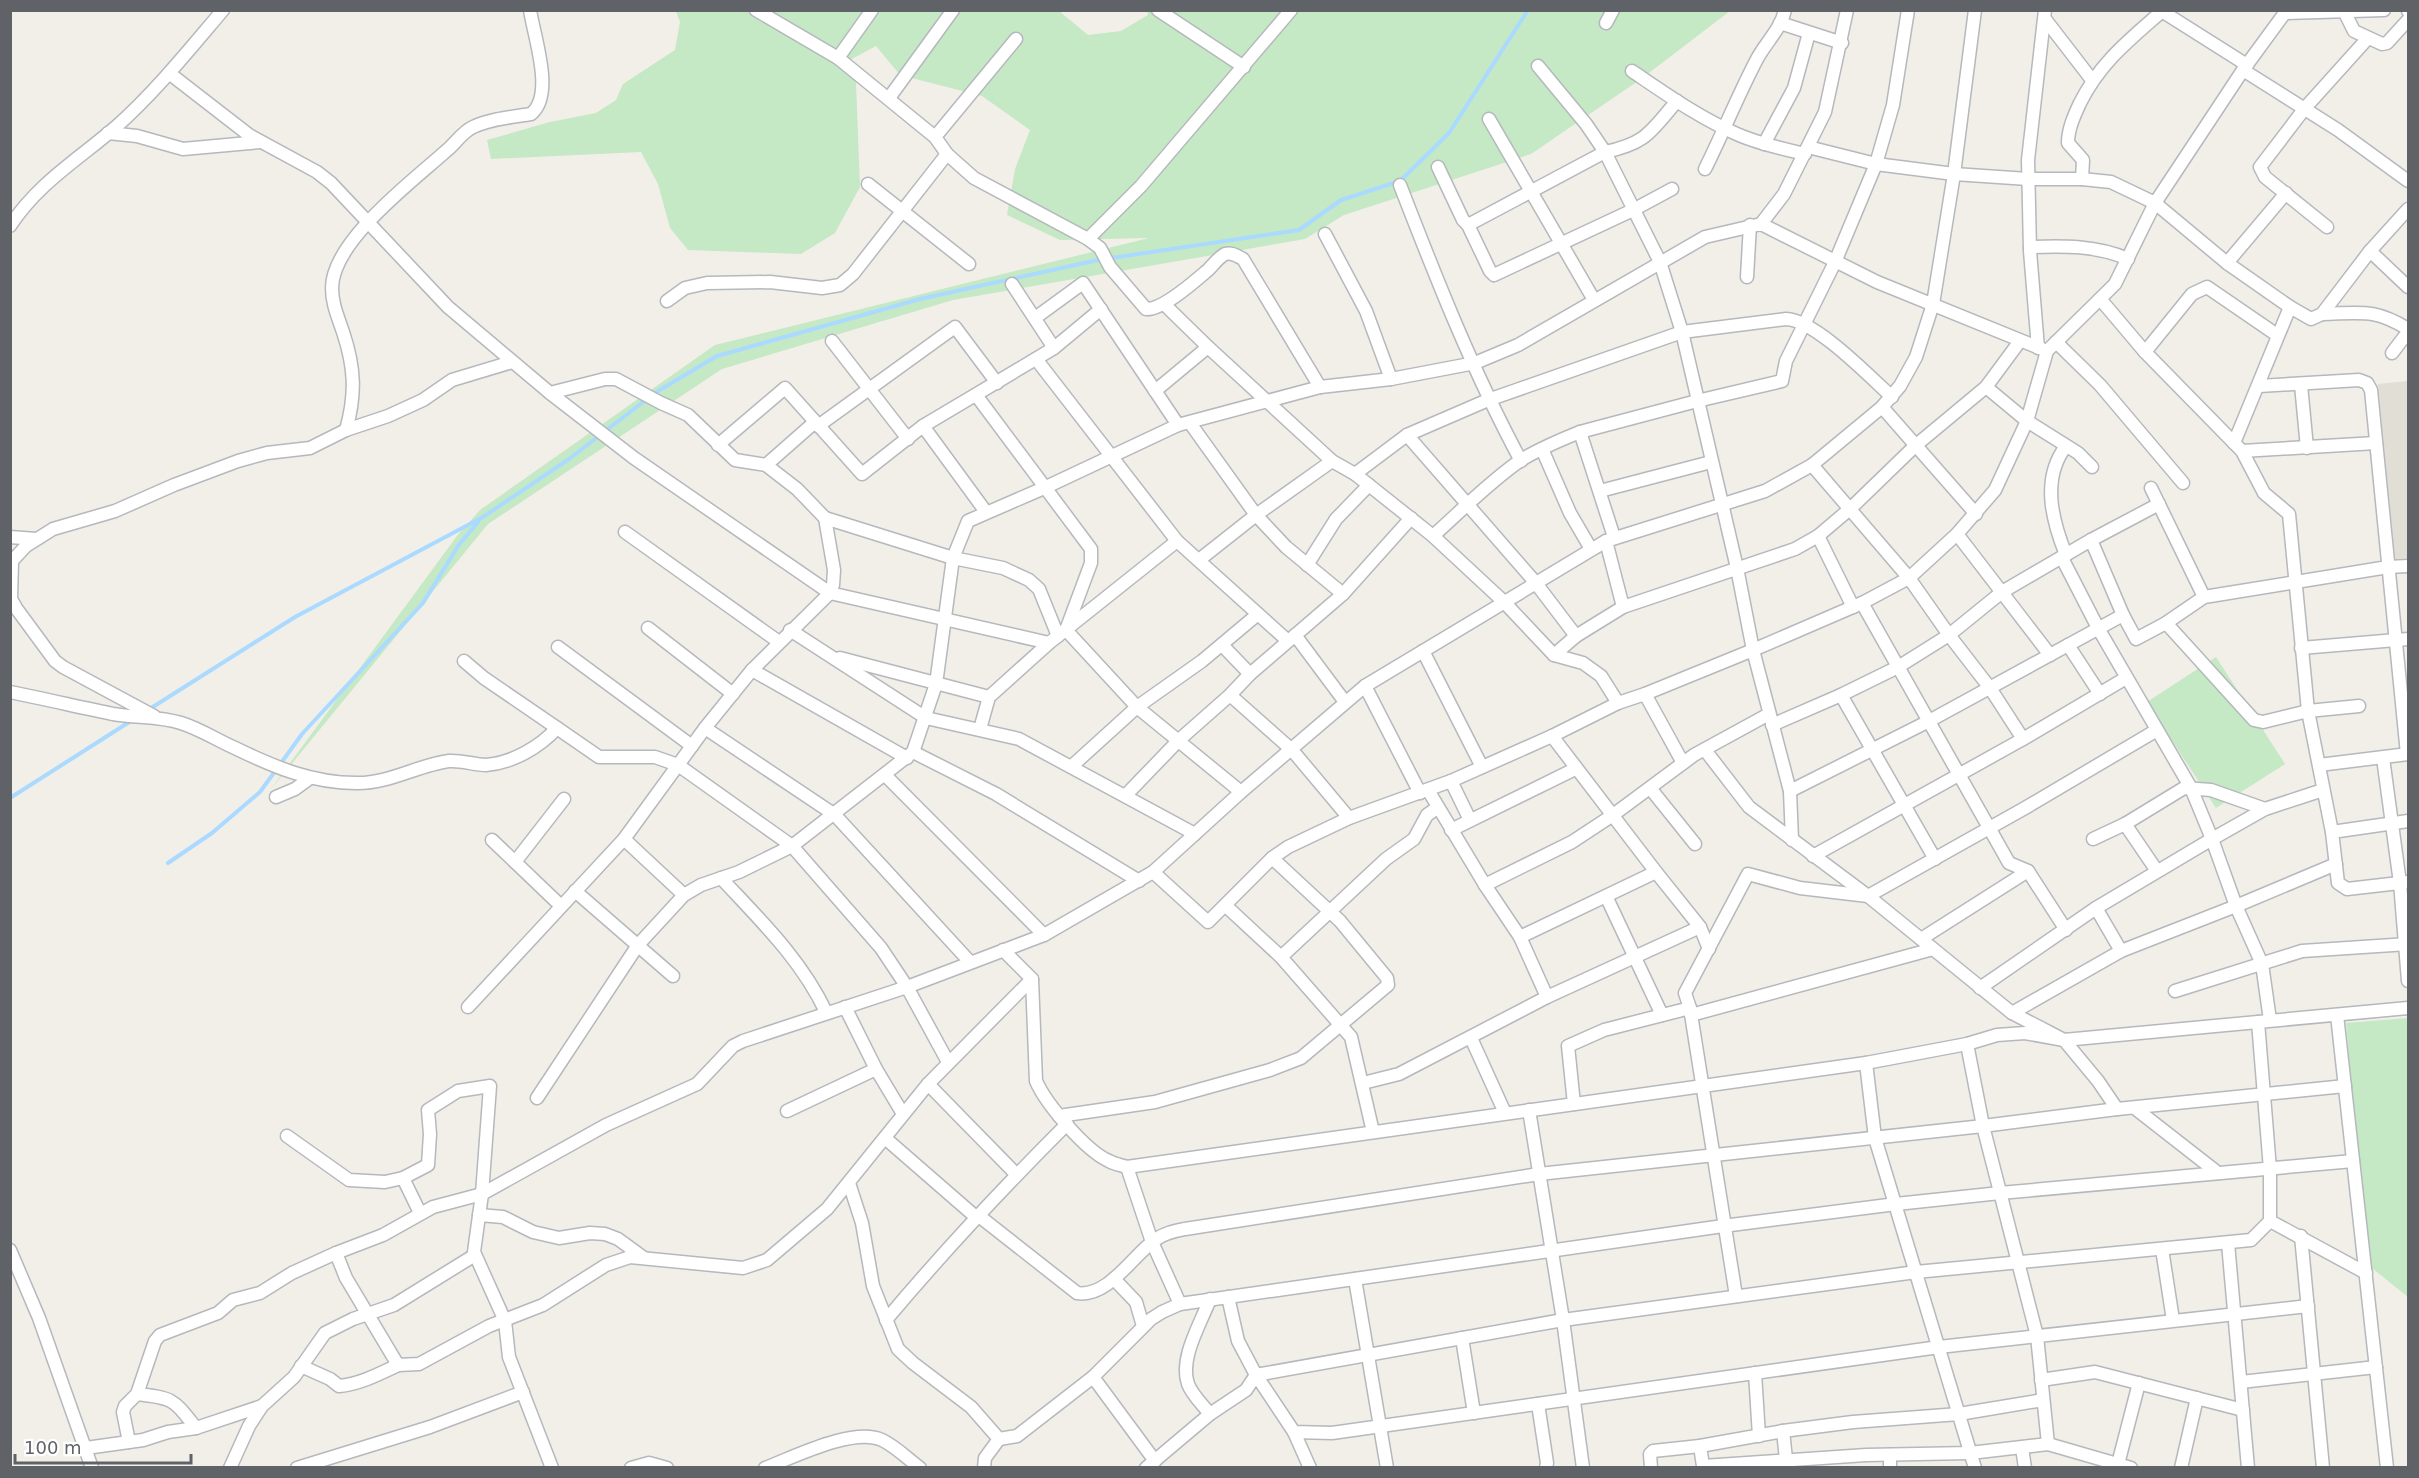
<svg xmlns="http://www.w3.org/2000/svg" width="2419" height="1478" viewBox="0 0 2419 1478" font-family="'DejaVu Sans',sans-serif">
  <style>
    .education { fill: #e1ded6 }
    .green { fill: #c5e8c5 }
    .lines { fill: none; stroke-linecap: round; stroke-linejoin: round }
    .stream { stroke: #aadaff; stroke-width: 4 }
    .street-casing { stroke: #b5b8bc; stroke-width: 15 }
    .street { stroke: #fff; stroke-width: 12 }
  </style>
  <rect width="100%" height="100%" fill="#f1efe8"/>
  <polygon class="education" points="2408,381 2408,558 2395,559 2378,384"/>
  <g class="green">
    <polygon points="1147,10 1730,11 1641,79 1531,154 1344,215 1305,239 953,300 722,369 488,524 271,789 457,536 480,510 715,345 1149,238 1060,240 1007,215 1015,169 1030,130 982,96 900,75 876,46 848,61 856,83 860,187 835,233 801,254 688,250 670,228 658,184 641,152 491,159 487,140 550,122 596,113 616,100 623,84 675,50 680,22 676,11 1059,11 1088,35 1121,31 1148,15"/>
    <polygon points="2216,657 2285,764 2216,808 2147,702"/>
    <polygon points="2408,1018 2408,1297 2367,1264 2346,1023"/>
  </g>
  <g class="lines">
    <g class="stream">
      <polyline points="653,394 717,356 920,299 1098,260 1299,230 1341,200 1400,181 1449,133 1528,10"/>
      <polyline points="148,710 295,617 483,517 569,459 647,399"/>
      <polyline points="10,798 134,719"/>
      <polyline points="168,863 212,833 260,792 302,734 423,603 458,546 478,522"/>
    </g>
    <defs>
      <g id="street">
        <polyline points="756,10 838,58 935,137 947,154"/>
        <polyline points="1158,10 1244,67"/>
        <polyline points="2160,10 2247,65"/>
        <polyline points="2408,10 2408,11"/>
        <polyline points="2285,13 2384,10"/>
        <polyline points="2345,13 2354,31 2382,44 2387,43 2408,20"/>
        <polyline points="2045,19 2092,80"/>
        <polyline points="1606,23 1613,10"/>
        <polyline points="1780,23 1842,43"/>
        <polyline points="838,58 872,10"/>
        <polyline points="1538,66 1586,124 1605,152 1660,262 1682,332 1737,568 1753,650 1790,791 1792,840"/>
        <polyline points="2243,70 2338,130 2408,181"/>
        <path d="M1632,71C1666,94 1701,119 1739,135C1760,144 1783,149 1805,154"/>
        <polyline points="169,73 249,135 317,172 331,183 448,307 550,393 605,379 616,379 661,403 688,415 735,460 766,465 797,489 825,518 834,570 833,585 830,593 752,670 705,728 624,839 468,1007"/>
        <polyline points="889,98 953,10"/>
        <polyline points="1489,119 1594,300"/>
        <polyline points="108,133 137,136 183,149 260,142"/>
        <polyline points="935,137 1016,39"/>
        <polyline points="1764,144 1794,88 1809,33"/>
        <polyline points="1808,147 1876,164 1954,174 2028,179 2082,179 2111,182 2155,203 2227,263 2290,307 2311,319 2322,314 2370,251 2408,209"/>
        <polyline points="1438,167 1463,220 1468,225 1490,271 1494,275 1633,210 1672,189"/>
        <path d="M1705,169C1723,133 1738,95 1757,59C1766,42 1781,29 1785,10"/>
        <path d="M2082,179L2083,160L2068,143C2068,129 2074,116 2080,103C2100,63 2128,41 2161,12"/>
        <polyline points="868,184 969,264"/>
        <path d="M1400,185C1436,278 1473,372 1521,461"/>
        <polyline points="1761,224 1784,194 1825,112 1847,10"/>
        <path d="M1468,225L1605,152C1647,143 1650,132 1677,101"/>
        <path d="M10,226C38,183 79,159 117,126C156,91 189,50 223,10"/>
        <polyline points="2327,227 2265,177 2260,167 2305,108 2368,38"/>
        <polyline points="1325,234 1366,311 1391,379"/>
        <polyline points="1088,239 1141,186 1291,10"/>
        <path d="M2030,247C2064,246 2096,245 2128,259"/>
        <polyline points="2370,251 2408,287"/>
        <polyline points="2227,263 2286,193"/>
        <polyline points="1747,277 1750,225"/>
        <polyline points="1012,284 1054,348"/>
        <polyline points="2101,300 2145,352 2242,451 2264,493 2289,514 2308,711 2332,832 2338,883 2347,889 2408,882"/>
        <path d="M667,301L685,288L707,283L770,282L822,288L840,285L853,274L947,154L974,178L1088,239L1100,248L1110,267L1146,309C1163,310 1195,281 1208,270C1213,265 1219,257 1225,254C1232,252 1237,256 1243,259L1320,387"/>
        <polyline points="1164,304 1208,347 1332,461 1355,474 1433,536 1503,601 1554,655 1583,663 1601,676 1618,703"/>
        <path d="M2322,314C2361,313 2374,308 2408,329"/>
        <polyline points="1035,318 1083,283 1178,425"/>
        <polyline points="832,341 908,439"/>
        <polyline points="2056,342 2100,385 2183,483"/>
        <polyline points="2038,348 2030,251 2028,160 2045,10"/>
        <polyline points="2145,352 2192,294 2207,287 2277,335"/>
        <polyline points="2392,353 2408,332"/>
        <polyline points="1036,359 1177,541 1288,641"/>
        <polyline points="2301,385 2307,448"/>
        <polyline points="2259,386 2359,380 2367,383 2371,390 2407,754"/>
        <polyline points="1986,387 2027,421 2078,453 2092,467"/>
        <polyline points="1155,391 1208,347"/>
        <polyline points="550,393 634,458 830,593 1049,643"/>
        <polyline points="976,395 1091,549 1091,563 1066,630 1137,707 1241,792"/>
        <polyline points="1882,407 1976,514"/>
        <polyline points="1190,423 1256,515 1286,547 1343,594"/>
        <polyline points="818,426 955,327 997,383"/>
        <polyline points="923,426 986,512"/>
        <path d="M346,430C356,394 355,368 343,332C338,317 332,304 332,288C332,241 414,180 446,151C455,144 462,132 473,127C490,119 512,117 531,114C555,95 534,37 530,10"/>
        <polyline points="1580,432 1614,537"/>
        <polyline points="1407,435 1535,582 1576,636"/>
        <polyline points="2234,443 2290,307"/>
        <polyline points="718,445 785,388 862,474 923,426 1054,348 1101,309"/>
        <polyline points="1542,449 1570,513 1591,549"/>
        <polyline points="2242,451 2376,443"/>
        <polyline points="766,465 815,422"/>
        <polyline points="1812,465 1909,578 1949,635 1990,688 2023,739"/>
        <path d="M1355,474L1407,435L1488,400L1682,332L1786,319C1815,320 1869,376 1892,397"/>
        <polyline points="2151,488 2204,597"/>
        <polyline points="1600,491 1711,462"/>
        <polyline points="825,518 953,558 1003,568 1029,580 1039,589 1058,636"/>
        <polyline points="625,532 779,642"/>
        <polyline points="1957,534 2050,655"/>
        <path d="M1433,536C1461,511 1489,482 1521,460C1539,449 1560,440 1580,432L1697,401L1782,381L1786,361L1835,262L1876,164L1893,105L1908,10"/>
        <polyline points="1818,536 1853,607"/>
        <polyline points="10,537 36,539"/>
        <polyline points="2091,540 2123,615 2136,639 2166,623 2204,597 2388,567 2408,566"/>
        <polyline points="1606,541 1623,607"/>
        <path d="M2066,555C2052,520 2041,479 2066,446"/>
        <polyline points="2062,558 2098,628 2191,788 2212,839 2236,906 2262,964 2270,1020"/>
        <polyline points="1199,560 1256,515 1332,461"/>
        <polyline points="1307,565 1336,519 1369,485"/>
        <polyline points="1862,603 2009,863 2028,871 2066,930"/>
        <polyline points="2166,623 2254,720 2263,722 2308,711 2359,706"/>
        <polyline points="648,628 733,694"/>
        <polyline points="790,630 926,718 1019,739 1195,834"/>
        <polyline points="1295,635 1345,702"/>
        <polyline points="1222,645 1250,674 1343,594 1411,518"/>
        <polyline points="2068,645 2100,694"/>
        <polyline points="558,647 692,746"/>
        <polyline points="2301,648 2408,639"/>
        <polyline points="1423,651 1482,767"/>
        <polyline points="1554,655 1576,636 1623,607 1795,549 1818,536 1851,508 1915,446 1986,387 2020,341"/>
        <polyline points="840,658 989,697"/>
        <polyline points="464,661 484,678 557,728"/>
        <polyline points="752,670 907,758"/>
        <polyline points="1365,686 1420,793"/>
        <path d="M10,692C45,699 79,707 113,714C136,718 159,716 181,723C200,729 217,740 235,748C274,767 312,783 356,783C388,784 418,765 449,761C462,760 474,765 486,765C512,763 540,747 557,728L599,757H655L678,765L792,846L881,948L907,987L948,1062"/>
        <polyline points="1645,694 1683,763"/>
        <polyline points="1230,695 1292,750 1349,818"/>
        <polyline points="1841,695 1935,859"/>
        <polyline points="154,716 63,667 55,661 16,608 11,599 12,561 26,546 53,529 115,511 174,485 238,461 267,453 310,448 346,430 388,416 423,400 452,380 512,362"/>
        <polyline points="1772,725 1841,695 1898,667 1949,635 2002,592 2091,540 2159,504"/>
        <polyline points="705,728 835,815 970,962"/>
        <polyline points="980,729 989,697 1049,643 1177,541"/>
        <polyline points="1552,736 1656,872 1700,927 1709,949"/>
        <polyline points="1705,750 1749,807 1868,896 2012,1013 2064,1040 2098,1081 2117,1109"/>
        <polyline points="913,752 996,794 1139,881"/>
        <polyline points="2383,758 2400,883 2408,981"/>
        <polyline points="2319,765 2408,754"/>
        <polyline points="1072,766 1137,707 1202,661 1258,614"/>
        <polyline points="885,775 1044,935"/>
        <polyline points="1451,781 1470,820"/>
        <polyline points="1650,788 1695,844"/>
        <polyline points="1428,790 1485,885 1520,937 1547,997"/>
        <polyline points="1790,791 1929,721 2123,615"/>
        <polyline points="1125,796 1179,740 1230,695 1250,674"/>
        <polyline points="276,797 295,789 310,778"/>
        <polyline points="2125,824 2157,871"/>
        <polyline points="1451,830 1575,769"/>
        <polyline points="2332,832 2408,821"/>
        <polyline points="624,839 684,895"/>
        <polyline points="2093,839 2125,824 2184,788 2211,790 2265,809"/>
        <polyline points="492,840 561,906"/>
        <polyline points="1813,856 2023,739 2126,678"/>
        <polyline points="515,862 564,799"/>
        <polyline points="1153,872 1208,922 1272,858 1288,847 1349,818 1451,781 1552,736 1618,703 1645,694 1753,650 1862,603 1909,578 1957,534 1995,490 2027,421 2047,351 2115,284 2155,203 2243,70 2287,10"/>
        <path d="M721,878C760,920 801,959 826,1012"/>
        <polyline points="1485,885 1572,842 1613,815 1694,755 1769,714"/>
        <polyline points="575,891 673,976"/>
        <polyline points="1606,896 1662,1015"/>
        <polyline points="1226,906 1281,957 1351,1037 1373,1132"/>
        <polyline points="2096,908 2121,951"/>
        <polyline points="1520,937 1656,872"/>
        <polyline points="1921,939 2028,871"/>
        <path d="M1003,950L1032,979L1036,1081C1046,1104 1086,1151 1109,1161C1114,1164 1121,1165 1127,1167L1152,1242L1180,1304"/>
        <polyline points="1281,957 1386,859 1414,839 1427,815 1437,808"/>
        <polyline points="1032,979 928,1084 827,1209 767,1260 743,1268 630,1257 606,1265 543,1305 489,1326 419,1364 398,1365 346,1278 336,1253 383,1235 433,1207 482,1194 606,1125 697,1084 733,1046 743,1041 907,987 1044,935 1153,872 1241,792 1365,686 1606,541 1765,491 1812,465 1882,407 1900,386 1916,357 1933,304 1954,174 1975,10"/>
        <polyline points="1980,988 2096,908 2212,839 2265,809 2323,790"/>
        <polyline points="2175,991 2302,951 2408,944"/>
        <polyline points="845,1007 876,1069 903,1114"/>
        <polyline points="2012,1013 2121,951 2236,906 2336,864"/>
        <polyline points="1691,1015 1933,949"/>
        <polyline points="2337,1015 2387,1468"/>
        <polyline points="1471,1038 1505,1113"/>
        <polyline points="1967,1044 1983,1126 2037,1336 2048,1444"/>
        <polyline points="1866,1063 1875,1138 1975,1468"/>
        <polyline points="1363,1083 1399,1074 1547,997 1700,927"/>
        <polyline points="928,1084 1016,1174"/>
        <polyline points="537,1098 638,945 684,895 701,885 739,872 792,846 913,752 936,684 953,558 968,521 1044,488 1178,425 1320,387 1391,379 1475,363 1518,345 1705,237 1761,224 1877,282 2047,351"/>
        <polyline points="1574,1104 1568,1046 1604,1030 1690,1008"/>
        <polyline points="2136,1109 2218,1173"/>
        <polyline points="1529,1110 1563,1320 1583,1468"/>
        <polyline points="787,1111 876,1069"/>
        <polyline points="1059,1116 1155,1102 1270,1070 1301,1058 1388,985 1387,978 1340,921 1272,858"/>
        <polyline points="287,1136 349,1180 385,1182 403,1178 420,1213"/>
        <polyline points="885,1138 977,1218"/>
        <polyline points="1127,1167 1866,1063 1967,1044 1997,1035 2025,1033 2064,1040 2408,1008"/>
        <polyline points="403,1178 428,1165 430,1134 428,1110 458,1091 490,1086 482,1194 474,1252 505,1321 509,1357 552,1468"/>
        <polyline points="849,1183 862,1223 873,1286 898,1349 913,1363 971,1407 999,1439"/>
        <polyline points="479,1215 503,1217 533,1232 559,1238 590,1233 605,1234 618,1239 644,1258"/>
        <path d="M979,1216L1077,1293C1108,1298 1133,1255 1155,1240C1164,1233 1175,1231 1185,1229L1539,1174L1983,1126L2117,1109L2345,1086"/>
        <polyline points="2270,1221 2366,1273"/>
        <polyline points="2301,1236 2323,1468"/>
        <polyline points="2228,1243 2248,1468"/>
        <polyline points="2162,1249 2173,1320"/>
        <polyline points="10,1250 39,1318 92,1468"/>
        <polyline points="1114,1279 1136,1302 1143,1326"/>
        <polyline points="1355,1279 1387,1468"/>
        <polyline points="1736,1296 1690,1008 1685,993 1748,874 1800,888 1868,896 2025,808 2157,730"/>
        <polyline points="1228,1297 1238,1341 1256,1375 1294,1432 1332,1433 1939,1347 2308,1306"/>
        <path d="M886,1320C943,1252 1004,1187 1067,1124"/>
        <polyline points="1462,1338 1474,1413"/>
        <path d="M301,1366L330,1379L339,1386C360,1384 379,1374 398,1365"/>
        <polyline points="1755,1373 1759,1436"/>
        <polyline points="1093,1377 1155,1461"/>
        <polyline points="2041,1380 2095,1372 2243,1410"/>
        <polyline points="2241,1382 2376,1367"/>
        <path d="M137,1394C174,1398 173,1399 196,1428"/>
        <polyline points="1538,1404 1547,1463 1546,1468"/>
        <polyline points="1210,1414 1246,1390 1256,1375 1563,1320 1916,1272 2251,1240 2270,1221 2270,1169 2258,1022"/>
        <polyline points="1294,1432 1310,1468"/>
        <polyline points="999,1439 1017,1436 1093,1377 1151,1319 1162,1312 1180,1304 1723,1226 1896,1204 2000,1193 2353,1161"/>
        <polyline points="129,1442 123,1412 125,1406 137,1394 155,1341 160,1335 218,1313 233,1300 260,1293 292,1273 336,1253"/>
        <polyline points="1700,1446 1703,1466 1866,1455 1970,1453 2048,1444 2131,1468"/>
        <polyline points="86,1448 143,1440 168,1432 196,1428 262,1406"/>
        <polyline points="2022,1448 2025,1468"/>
        <polyline points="1890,1455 1890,1468"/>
        <polyline points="1786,1459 1783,1431 1853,1422 1959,1414 2043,1400"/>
        <polyline points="2118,1464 2139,1383"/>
        <polyline points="230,1468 249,1426 262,1406 294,1377 325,1333 353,1319 394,1305 475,1255"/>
        <polyline points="297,1468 430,1427 523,1392"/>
        <polyline points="631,1468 649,1463 667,1468"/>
        <path d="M765,1468C794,1457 853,1427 882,1440C895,1446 908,1459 920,1468"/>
        <polyline points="984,1468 985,1458 999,1439"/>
        <path d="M1146,1468L1210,1414C1203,1405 1192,1395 1188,1384C1179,1358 1201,1323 1210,1299"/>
        <polyline points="1651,1468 1650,1454 1653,1451 1700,1446 1783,1431"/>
        <polyline points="2181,1468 2197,1398"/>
      </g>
    </defs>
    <use href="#street" class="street-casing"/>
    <use href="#street" class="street"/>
  </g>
  <rect width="2419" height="1478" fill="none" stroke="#5f6368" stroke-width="24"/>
  <path d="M15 1454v9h176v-9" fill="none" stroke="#5f6368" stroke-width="3"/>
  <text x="24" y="1454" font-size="18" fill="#5f6368" stroke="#ffffff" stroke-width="4.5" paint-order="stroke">100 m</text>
</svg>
